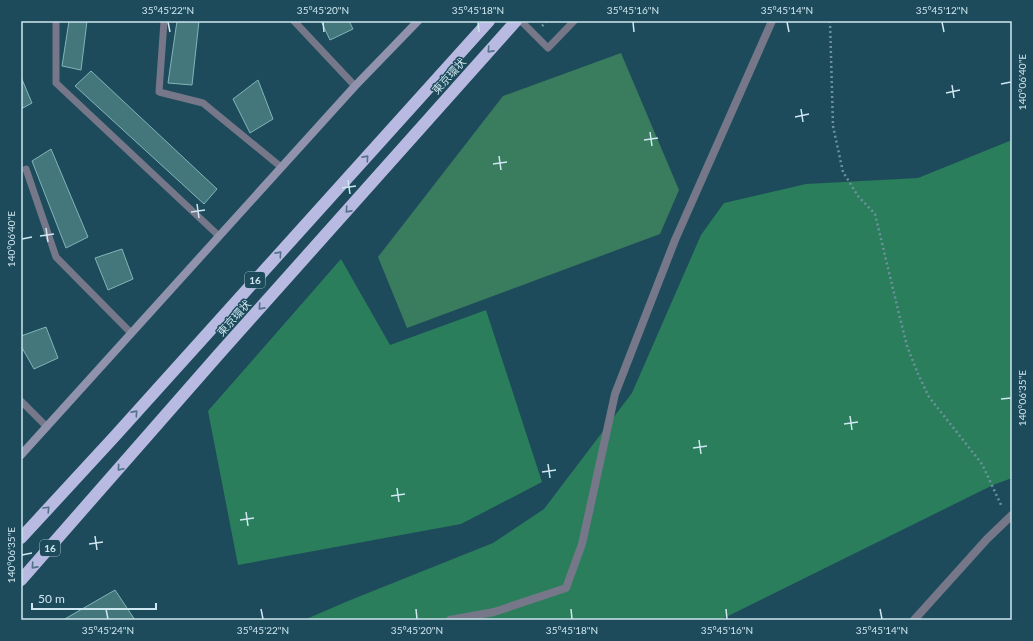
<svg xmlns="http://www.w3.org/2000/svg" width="1033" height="641" viewBox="0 0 1033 641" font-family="Lato,'Noto Sans JP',sans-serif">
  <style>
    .green { fill: #397c5e }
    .forest { fill: #2a7e5c }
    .building { fill: #43777b; stroke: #80b5b9 }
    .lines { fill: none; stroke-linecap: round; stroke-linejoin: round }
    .path { stroke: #6d919e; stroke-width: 2.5; stroke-dasharray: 2 3; stroke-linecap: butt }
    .lane { stroke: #767788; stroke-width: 7 }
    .street { stroke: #767788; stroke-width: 8 }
    .secondary { stroke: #9193ad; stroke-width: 8 }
    .highway { stroke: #b8bae2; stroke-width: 12 }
    .oneway { stroke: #53728a }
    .ticks { fill: none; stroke: #cfe7f0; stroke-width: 1.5 }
    .labels { text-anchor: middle; stroke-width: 3; stroke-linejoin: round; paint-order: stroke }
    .shield { fill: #1d4b5b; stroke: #9ab8c3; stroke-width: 1 }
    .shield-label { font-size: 10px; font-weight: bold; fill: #cfe7f0 }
    .street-label { font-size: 11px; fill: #cfe7f0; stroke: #1d4b5b }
    .neatline { fill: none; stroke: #cfe7f0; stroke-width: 1.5 }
    .ticks-label { font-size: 10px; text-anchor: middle; fill: #cfe7f0 }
  </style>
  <rect width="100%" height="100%" fill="#1d4b5b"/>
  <polygon class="green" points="621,53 679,190 660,234 407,328 378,257 503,96"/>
  <g class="forest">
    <polygon points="1012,140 1012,478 993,485 720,620 304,620 348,601 493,543 544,509 632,393 701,235 724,203 806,184 918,178"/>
    <polygon points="341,259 390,345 486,310 542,482 461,524 238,565 208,411"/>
  </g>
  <g class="building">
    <polygon points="69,21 87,21 81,70 62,66"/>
    <polygon points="177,21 199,21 192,85 168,83"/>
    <polygon points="321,21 349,21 353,29 330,40"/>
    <polygon points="91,71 217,189 204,204 75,86"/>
    <polygon points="21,77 32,103 21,109"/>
    <polygon points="258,80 273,119 250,133 233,99"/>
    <polygon points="51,149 88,237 66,248 32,161"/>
    <polygon points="122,249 133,279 108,290 95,258"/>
    <polygon points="46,327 58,358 34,369 21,346 21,336"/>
    <polygon points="115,590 135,620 63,620"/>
  </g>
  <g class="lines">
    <g class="path">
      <polyline points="830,21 833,126 843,172 858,196 875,214 900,318 907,346 918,374 929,397 982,464 1002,507"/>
      <polyline points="542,26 547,21"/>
    </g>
    <g class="lane">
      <polyline points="56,21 56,83 219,236"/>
      <polyline points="164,21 159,92 203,103 281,167"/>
      <polyline points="294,21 355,86"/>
      <polyline points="521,21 548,48 574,21"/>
      <polyline points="26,169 56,257 131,333"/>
      <polyline points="21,401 47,427"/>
    </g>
    <g class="street">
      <polyline points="450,620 494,612 566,588 582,544 615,394 675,240 772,21"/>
      <polyline points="914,620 987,539 1012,515"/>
    </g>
    <polyline class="secondary" points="21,455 355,86 418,21"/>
    <g class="highway">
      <polyline points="21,538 115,436 489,21"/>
      <polyline points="21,580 219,354 516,21"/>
    </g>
  </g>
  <defs><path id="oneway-chevron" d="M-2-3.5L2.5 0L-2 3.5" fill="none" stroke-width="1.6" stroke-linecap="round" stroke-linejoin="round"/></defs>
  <g class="oneway">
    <use href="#oneway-chevron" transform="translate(490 50) rotate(132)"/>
    <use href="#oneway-chevron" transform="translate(366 158) rotate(-48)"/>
    <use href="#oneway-chevron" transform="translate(348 210) rotate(132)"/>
    <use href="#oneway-chevron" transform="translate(279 254) rotate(-48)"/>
    <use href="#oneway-chevron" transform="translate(261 307) rotate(132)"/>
    <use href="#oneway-chevron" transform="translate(135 413) rotate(-48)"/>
    <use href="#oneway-chevron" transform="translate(120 468) rotate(131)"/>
    <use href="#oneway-chevron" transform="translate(47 509) rotate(-47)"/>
    <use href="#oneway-chevron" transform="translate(34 566) rotate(132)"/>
  </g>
  <path class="ticks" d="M168,22L170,32M323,22L324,32M478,22L479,32M633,22L634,32M787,22L789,32M942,22L944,32M1001,84L1011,82M952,85L954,98M946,93L960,90M801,109L803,122M795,117L809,114M650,132L652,146M644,140L658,138M499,156L501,170M493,164L507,162M348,180L350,194M342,188L356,186M197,204L199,218M191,212L205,210M46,228L48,242M40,236L54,234M22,239L32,237M1001,399L1011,398M850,416L852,430M844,424L858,422M699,440L701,454M693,448L707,446M548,464L550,478M542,472L556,470M397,488L399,502M391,496L405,494M246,512L248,526M240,520L254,518M95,536L97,550M89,544L103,542M22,555L32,553M106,609L108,619M261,609L263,619M416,609L417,619M571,609L572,619M726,609L727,619M880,609L882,619"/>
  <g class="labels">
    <g class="shield">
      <rect x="245" y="272" width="20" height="16" rx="3"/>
      <rect x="40" y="540" width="20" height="16" rx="3"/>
    </g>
    <g class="shield-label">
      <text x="255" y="284">16</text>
      <text x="50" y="552">16</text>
    </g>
    <g class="street-label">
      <text transform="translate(449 76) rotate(-48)" y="4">東京環状</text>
      <text transform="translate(234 318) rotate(-48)" y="4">東京環状</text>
    </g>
  </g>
  <rect width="1033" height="641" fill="none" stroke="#1d4b5b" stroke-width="44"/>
  <path d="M32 603v6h124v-6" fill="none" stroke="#cfe7f0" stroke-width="2"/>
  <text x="38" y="603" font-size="12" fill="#cfe7f0" stroke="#1d4b5b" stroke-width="3" paint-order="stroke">50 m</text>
  <rect x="22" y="22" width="989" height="597" class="neatline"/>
  <g class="ticks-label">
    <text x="168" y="14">35°45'22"N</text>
    <text x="323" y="14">35°45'20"N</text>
    <text x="478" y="14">35°45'18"N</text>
    <text x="633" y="14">35°45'16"N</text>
    <text x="787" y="14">35°45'14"N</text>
    <text x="942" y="14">35°45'12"N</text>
    <text transform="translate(1022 82) rotate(-90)" y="4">140°06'40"E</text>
    <text transform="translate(11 239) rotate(-90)" y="4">140°06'40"E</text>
    <text transform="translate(1022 398) rotate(-90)" y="4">140°06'35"E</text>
    <text transform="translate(11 555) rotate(-90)" y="4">140°06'35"E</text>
    <text x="108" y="634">35°45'24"N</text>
    <text x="263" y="634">35°45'22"N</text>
    <text x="417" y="634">35°45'20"N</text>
    <text x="572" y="634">35°45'18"N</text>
    <text x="727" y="634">35°45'16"N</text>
    <text x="882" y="634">35°45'14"N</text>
  </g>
</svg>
